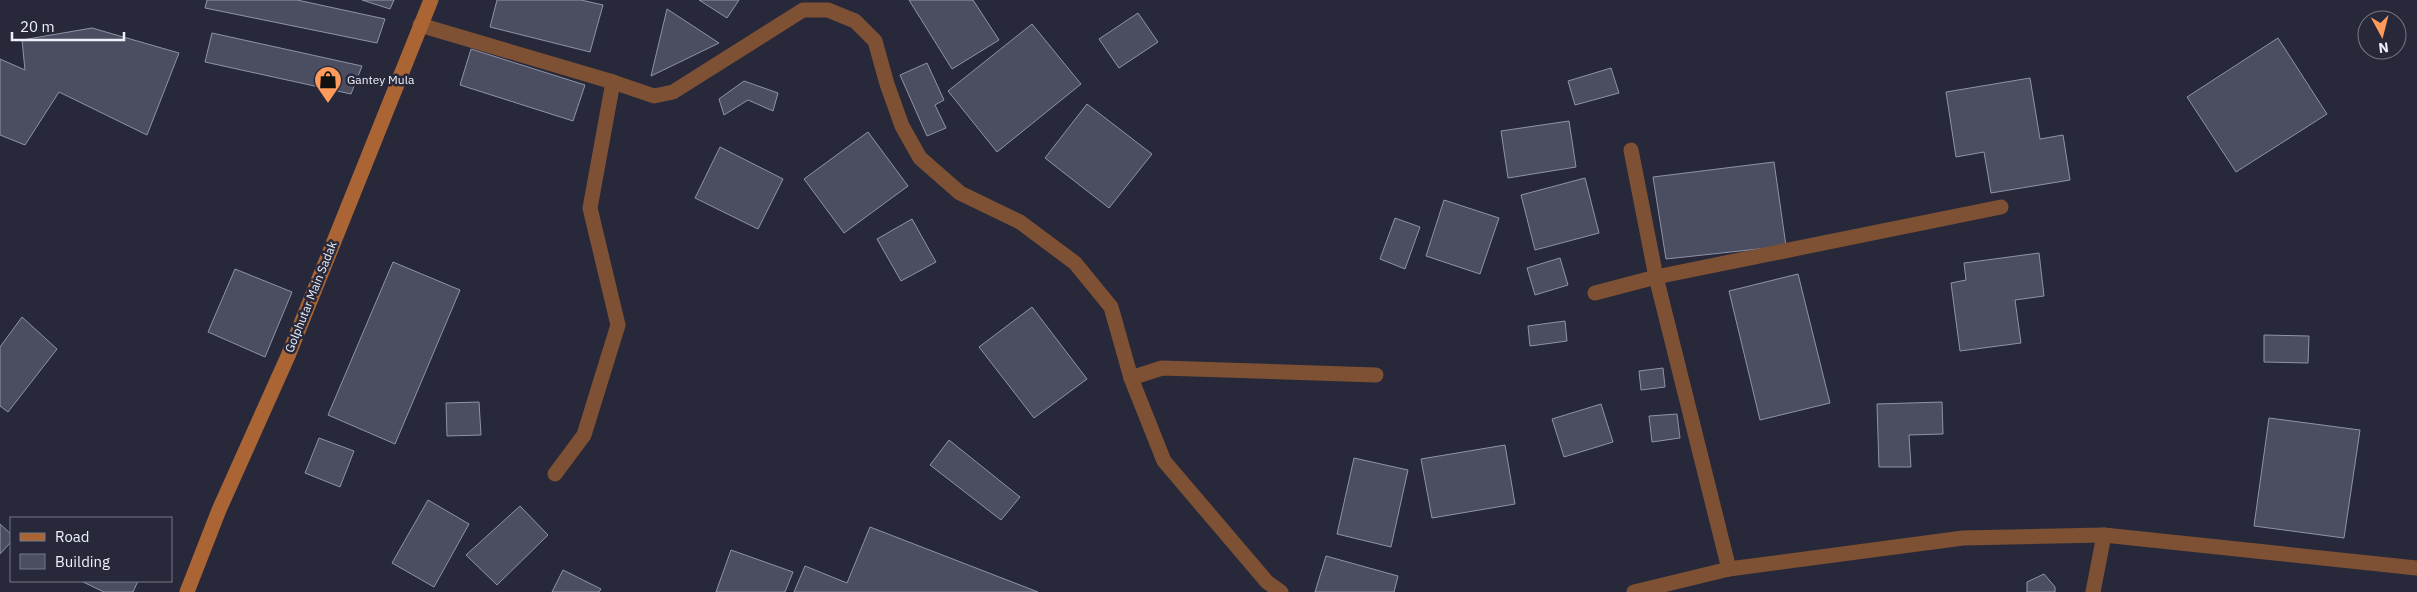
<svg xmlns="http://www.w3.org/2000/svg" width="2417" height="592" viewBox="0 0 2417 592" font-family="'IBM Plex Sans',sans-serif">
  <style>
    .building { fill: #4b4e60; stroke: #9093a8 }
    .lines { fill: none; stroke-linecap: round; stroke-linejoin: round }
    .service { stroke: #7e5134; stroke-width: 15 }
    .minor { stroke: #7e5134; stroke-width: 15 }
    .secondary { stroke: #ab6434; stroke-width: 15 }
    .labels { text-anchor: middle; stroke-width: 5; stroke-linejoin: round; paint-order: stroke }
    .poi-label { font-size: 12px; fill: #eef0fb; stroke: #27293a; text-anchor: start }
    .street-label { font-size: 12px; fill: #eef0fb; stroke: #27293a }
  </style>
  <rect width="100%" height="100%" fill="#27293a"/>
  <g class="building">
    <polygon points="207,0 297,0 385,19 377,43 205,8"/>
    <polygon points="362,0 394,0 390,9"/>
    <polygon points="497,0 581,0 603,5 590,52 490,27"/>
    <polygon points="699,0 739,0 727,18"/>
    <polygon points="909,0 973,0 999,40 952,69"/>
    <polygon points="667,9 719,43 651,76"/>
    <polygon points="1138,13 1158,42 1119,68 1099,39"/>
    <polygon points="1032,24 1081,84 997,152 948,91"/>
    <polygon points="92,28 179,53 147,135 59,92 25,145 0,135 0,59 25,70 22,40"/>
    <polygon points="212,33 362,66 351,94 205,62"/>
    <polygon points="2278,38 2327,114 2236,172 2187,97"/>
    <polygon points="471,49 585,85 573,121 460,85"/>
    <polygon points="927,63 944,100 935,105 946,128 927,136 900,75"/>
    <polygon points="1611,68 1619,93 1575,105 1568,81"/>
    <polygon points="2030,78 2040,139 2063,135 2070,180 1991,193 1984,152 1956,157 1946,92"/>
    <polygon points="744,81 778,93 773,111 748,100 724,115 719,99"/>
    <polygon points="1087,104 1152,154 1109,208 1045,158"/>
    <polygon points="1569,121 1576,167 1508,178 1501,131"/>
    <polygon points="868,132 908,186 844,233 804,179"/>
    <polygon points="720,147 783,179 758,229 695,198"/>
    <polygon points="1774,162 1786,246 1666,259 1653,177"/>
    <polygon points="1585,178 1599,233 1535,250 1521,195"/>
    <polygon points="1444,200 1499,218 1480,274 1426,256"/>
    <polygon points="1395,218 1420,227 1405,269 1380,259"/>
    <polygon points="912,219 936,262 901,281 877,239"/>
    <polygon points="2039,253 2044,296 2015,300 2021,343 1960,351 1951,283 1966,280 1964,263"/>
    <polygon points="1560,258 1568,285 1535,295 1527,268"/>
    <polygon points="393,262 460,290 395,444 328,415"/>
    <polygon points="235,269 292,292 265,357 208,332"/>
    <polygon points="1798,274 1830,403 1760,420 1729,291"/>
    <polygon points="1032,307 1087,379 1034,418 979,347"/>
    <polygon points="22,317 57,349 8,412 0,406 0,347"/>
    <polygon points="1565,321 1567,341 1530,346 1528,326"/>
    <polygon points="2264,335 2309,336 2308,363 2264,362"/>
    <polygon points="1663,368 1665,387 1641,390 1639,371"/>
    <polygon points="479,402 481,435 447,436 446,403"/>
    <polygon points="1942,402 1943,434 1909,435 1911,467 1879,467 1877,404"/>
    <polygon points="1601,404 1613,442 1564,457 1552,419"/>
    <polygon points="1677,414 1680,438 1652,442 1649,416"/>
    <polygon points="2269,418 2360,430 2344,538 2254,526"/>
    <polygon points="319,438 354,451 340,487 305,473"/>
    <polygon points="949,440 1020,497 1001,520 930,465"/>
    <polygon points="1505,445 1515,504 1432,518 1421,459"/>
    <polygon points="1354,458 1408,470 1391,547 1337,534"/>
    <polygon points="428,500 469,524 434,587 392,563"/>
    <polygon points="520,506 548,535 497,585 466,555"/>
    <polygon points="0,524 11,534 11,542 0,554"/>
    <polygon points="870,527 1038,592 794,592 805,566 847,583"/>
    <polygon points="731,550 793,572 785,592 716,592"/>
    <polygon points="1326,556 1398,576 1394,592 1315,592"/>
    <polygon points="563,570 601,589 599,592 552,592"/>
    <polygon points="2044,574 2055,587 2055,592 2027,592 2027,582"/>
    <polygon points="81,581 138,581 133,592 104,592"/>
  </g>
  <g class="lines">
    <g class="service">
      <polyline points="1131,378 1162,368 1376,375"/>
      <polyline points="2093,592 2104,535"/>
    </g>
    <g class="minor">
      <polyline points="420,25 613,82 654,96 673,92 803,10 828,10 855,21 875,41 887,84 902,126 920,158 960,193 1020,222 1075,263 1111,307 1131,378 1164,461 1267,582 1281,592"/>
      <polyline points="1631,150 1656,277 1729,569"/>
      <polyline points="1595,293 1656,277 2001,207"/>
      <polyline points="555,474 584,435 618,325 590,208 613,82"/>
      <polyline points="1634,592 1729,569 1963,538 2104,535 2417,568"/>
    </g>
    <polyline class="secondary" points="187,592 219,510 288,356 431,0"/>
  </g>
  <defs>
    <symbol id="shop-pin" viewBox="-11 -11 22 30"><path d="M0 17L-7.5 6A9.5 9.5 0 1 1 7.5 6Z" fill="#ff9b5a" stroke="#27293a"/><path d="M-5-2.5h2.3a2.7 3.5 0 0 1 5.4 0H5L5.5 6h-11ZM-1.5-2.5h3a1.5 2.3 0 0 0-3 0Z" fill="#111"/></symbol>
  </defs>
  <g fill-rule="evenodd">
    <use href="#shop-pin" x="312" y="64" width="32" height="43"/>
  </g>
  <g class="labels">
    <g class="poi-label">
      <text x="347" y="84">Gantey Mula</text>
    </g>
    <g class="street-label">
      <text transform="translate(311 297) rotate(-68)" y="4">Golphutar Main Sadak</text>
    </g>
  </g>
  <rect x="10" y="517" width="162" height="65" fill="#27293a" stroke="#777987"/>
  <rect x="20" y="533" width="25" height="8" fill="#ab6434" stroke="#777987"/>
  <text x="55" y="542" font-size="15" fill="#eef0fb">Road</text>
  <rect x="20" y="554" width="25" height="15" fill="#4b4e60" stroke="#777987"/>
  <text x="55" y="567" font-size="15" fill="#eef0fb">Building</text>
  <g transform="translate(2382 35) rotate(173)"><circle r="24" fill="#27293a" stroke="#777987"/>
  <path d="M0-4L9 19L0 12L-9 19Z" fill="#ff9b5a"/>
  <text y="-8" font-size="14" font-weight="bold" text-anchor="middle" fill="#eef0fb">N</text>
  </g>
  <path d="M12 32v8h112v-8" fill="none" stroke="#eef0fb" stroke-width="2.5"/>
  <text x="20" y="32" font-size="15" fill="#eef0fb" stroke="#27293a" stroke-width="4" paint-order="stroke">20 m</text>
</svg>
